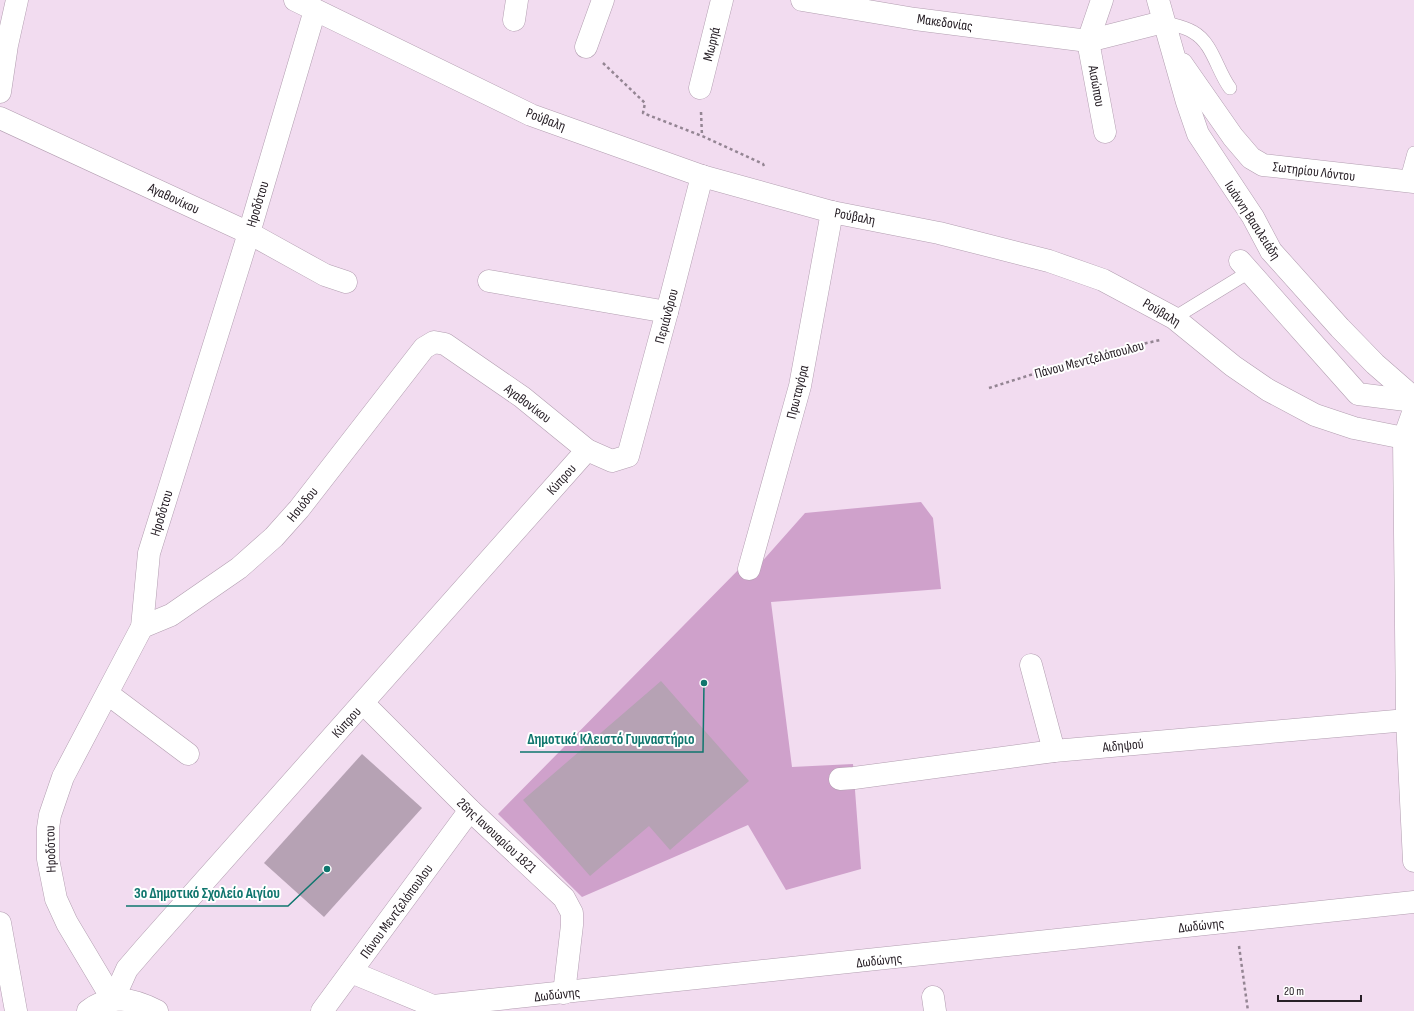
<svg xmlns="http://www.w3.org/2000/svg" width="1414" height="1011" viewBox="0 0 1414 1011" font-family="'Sofia Sans Condensed',sans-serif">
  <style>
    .green { fill: #cfa1cb }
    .building { fill: #b6a2b4 }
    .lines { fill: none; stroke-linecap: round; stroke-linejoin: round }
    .lane-casing { stroke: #b29eb0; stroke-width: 14 }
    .street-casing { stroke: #b29eb0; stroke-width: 23 }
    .secondary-casing { stroke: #b29eb0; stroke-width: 23 }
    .path { stroke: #948593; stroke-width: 2.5; stroke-dasharray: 3 3; stroke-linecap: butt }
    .lane { stroke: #fff; stroke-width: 13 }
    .street { stroke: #fff; stroke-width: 22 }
    .secondary { stroke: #fff; stroke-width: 22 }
    .labels { text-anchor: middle; stroke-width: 4; stroke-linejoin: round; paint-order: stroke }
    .street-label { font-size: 14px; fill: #282027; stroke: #fff }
    .leader { fill: none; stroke: #0f766e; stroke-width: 1.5 }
    .callout-dot { fill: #0f766e; stroke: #fff; stroke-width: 1.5 }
    .callout-label { font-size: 15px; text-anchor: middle; font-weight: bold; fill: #0f766e; stroke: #fff; stroke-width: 4; stroke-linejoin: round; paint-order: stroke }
  </style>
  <rect width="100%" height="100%" fill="#f2dcf0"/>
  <polygon class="green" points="921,502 933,518 941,589 771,602 792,767 853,764 861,869 786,890 748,825 582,897 498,814 745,563 758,566 805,513"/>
  <g class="building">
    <polygon points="661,681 749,781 670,850 649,826 590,876 523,800"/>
    <polygon points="362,754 422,808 324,917 264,863"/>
  </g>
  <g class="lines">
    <defs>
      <g id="lane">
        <path d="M1163,22C1173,25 1185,27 1193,32C1213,43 1217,71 1230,88"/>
        <polyline points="1406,182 1414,153"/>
        <polyline points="1174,318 1249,272"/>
      </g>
      <g id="street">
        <polyline points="295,0 531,115 702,176 832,212 939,233 1049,261 1103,280 1174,318 1233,366 1268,390 1315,415 1354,428 1404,438"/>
        <polyline points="802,0 915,19 1088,41 1163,22"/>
        <polyline points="1102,0 1088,41 1105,132"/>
        <polyline points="1158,0 1187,102 1198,134 1253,217 1271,251 1340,328 1375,364 1414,398"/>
        <polyline points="514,20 517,0"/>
        <polyline points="586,47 603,0"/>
        <polyline points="1182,64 1233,137 1251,158 1263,165 1414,182"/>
        <polyline points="700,88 722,0"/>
        <polyline points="0,118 249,233 325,275 346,282"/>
        <polyline points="1240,261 1358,394 1414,401"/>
        <polyline points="489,281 667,312"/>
        <polyline points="1414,410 1404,438 1407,720 1414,861"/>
        <polyline points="749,569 800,386 832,212"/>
        <polyline points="142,627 171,615 239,568 274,537 299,509 424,348 434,342 445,344 522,397 587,450 612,461 628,456 667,312 702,176"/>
        <polyline points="1031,665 1054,751"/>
        <polyline points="108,694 188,754"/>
        <polyline points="363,703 470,810 564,898 572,913 572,925 564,993"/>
        <polyline points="840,779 854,778 1054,751 1407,720"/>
        <polyline points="351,972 433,1006 1414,902"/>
        <polyline points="933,997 935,1011"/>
        <polyline points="113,1000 67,923 56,899 48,859 48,828 50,815 63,777 142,627 149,553 249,233 315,10"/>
        <polyline points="113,1000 127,969 146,947 587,450"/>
        <polyline points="322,1011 470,810"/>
      </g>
      <g id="secondary">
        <polyline points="0,92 7,45 17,0"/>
        <polyline points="0,923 16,1011"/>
        <path d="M88,1011C110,993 134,999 157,1011"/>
      </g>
    </defs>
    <use href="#lane" class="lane-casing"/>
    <use href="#street" class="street-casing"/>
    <use href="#secondary" class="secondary-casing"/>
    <g class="path">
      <polyline points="603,63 645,103 643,113 702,136 763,164 764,166"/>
      <polyline points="701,112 702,136"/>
      <polyline points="989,388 1094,355 1160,340"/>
      <polyline points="1239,946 1248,1011"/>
    </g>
    <use href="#lane" class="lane"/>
    <use href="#street" class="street"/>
    <use href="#secondary" class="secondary"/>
  </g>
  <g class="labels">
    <g class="street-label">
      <text transform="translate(945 22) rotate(8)" y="5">Μακεδονίας</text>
      <text transform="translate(711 44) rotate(-76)" y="5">Μωρηά</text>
      <text transform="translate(1097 86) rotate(80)" y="5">Αισώπου</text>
      <text transform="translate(546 119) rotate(21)" y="5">Ρούβαλη</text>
      <text transform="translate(1314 171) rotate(7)" y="5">Σωτηρίου Λόντου</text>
      <text transform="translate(174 198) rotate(25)" y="5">Αγαθονίκου</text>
      <text transform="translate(257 204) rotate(-73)" y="5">Ηροδότου</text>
      <text transform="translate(855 216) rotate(11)" y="5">Ρούβαλη</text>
      <text transform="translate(1253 220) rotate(57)" y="5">Ιωάννη Βασιλειάδη</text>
      <text transform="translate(1162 312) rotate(31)" y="5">Ρούβαλη</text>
      <text transform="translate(666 316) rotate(-75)" y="5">Περιάνδρου</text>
      <text transform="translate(1089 359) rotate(-15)" y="5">Πάνου Μεντζελόπουλου</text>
      <text transform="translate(797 392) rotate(-76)" y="5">Πρωταγόρα</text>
      <text transform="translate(528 403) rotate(37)" y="5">Αγαθονίκου</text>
      <text transform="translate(561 479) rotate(-48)" y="5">Κύπρου</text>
      <text transform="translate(302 504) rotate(-51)" y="5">Ησιόδου</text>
      <text transform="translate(161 513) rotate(-73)" y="5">Ηροδότου</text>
      <text transform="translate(346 722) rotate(-48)" y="5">Κύπρου</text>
      <text transform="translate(1123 745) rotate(-5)" y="5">Αιδηψού</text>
      <text transform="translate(497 835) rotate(43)" y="5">26ης Ιανουαρίου 1821</text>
      <text transform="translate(50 849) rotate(-92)" y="5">Ηροδότου</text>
      <text transform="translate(396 911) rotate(-54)" y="5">Πάνου Μεντζελόπουλου</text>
      <text transform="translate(1201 925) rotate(-6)" y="5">Δωδώνης</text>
      <text transform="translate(879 960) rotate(-6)" y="5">Δωδώνης</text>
      <text transform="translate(557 994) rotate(-6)" y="5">Δωδώνης</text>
    </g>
  </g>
  <path class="leader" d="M704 683L703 752H520M327 869L288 906H126"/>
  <g class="callout-dot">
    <circle cx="704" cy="683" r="4"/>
    <circle cx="327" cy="869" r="4"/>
  </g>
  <g class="callout-label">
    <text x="611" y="744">Δημοτικό Κλειστό Γυμναστήριο</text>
    <text x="207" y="898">3ο Δημοτικό Σχολείο Αιγίου</text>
  </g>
  <path d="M1278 995v6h83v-6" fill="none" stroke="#282027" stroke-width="2"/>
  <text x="1284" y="995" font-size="12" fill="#282027" stroke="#ffffff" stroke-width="3" paint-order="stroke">20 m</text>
</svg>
